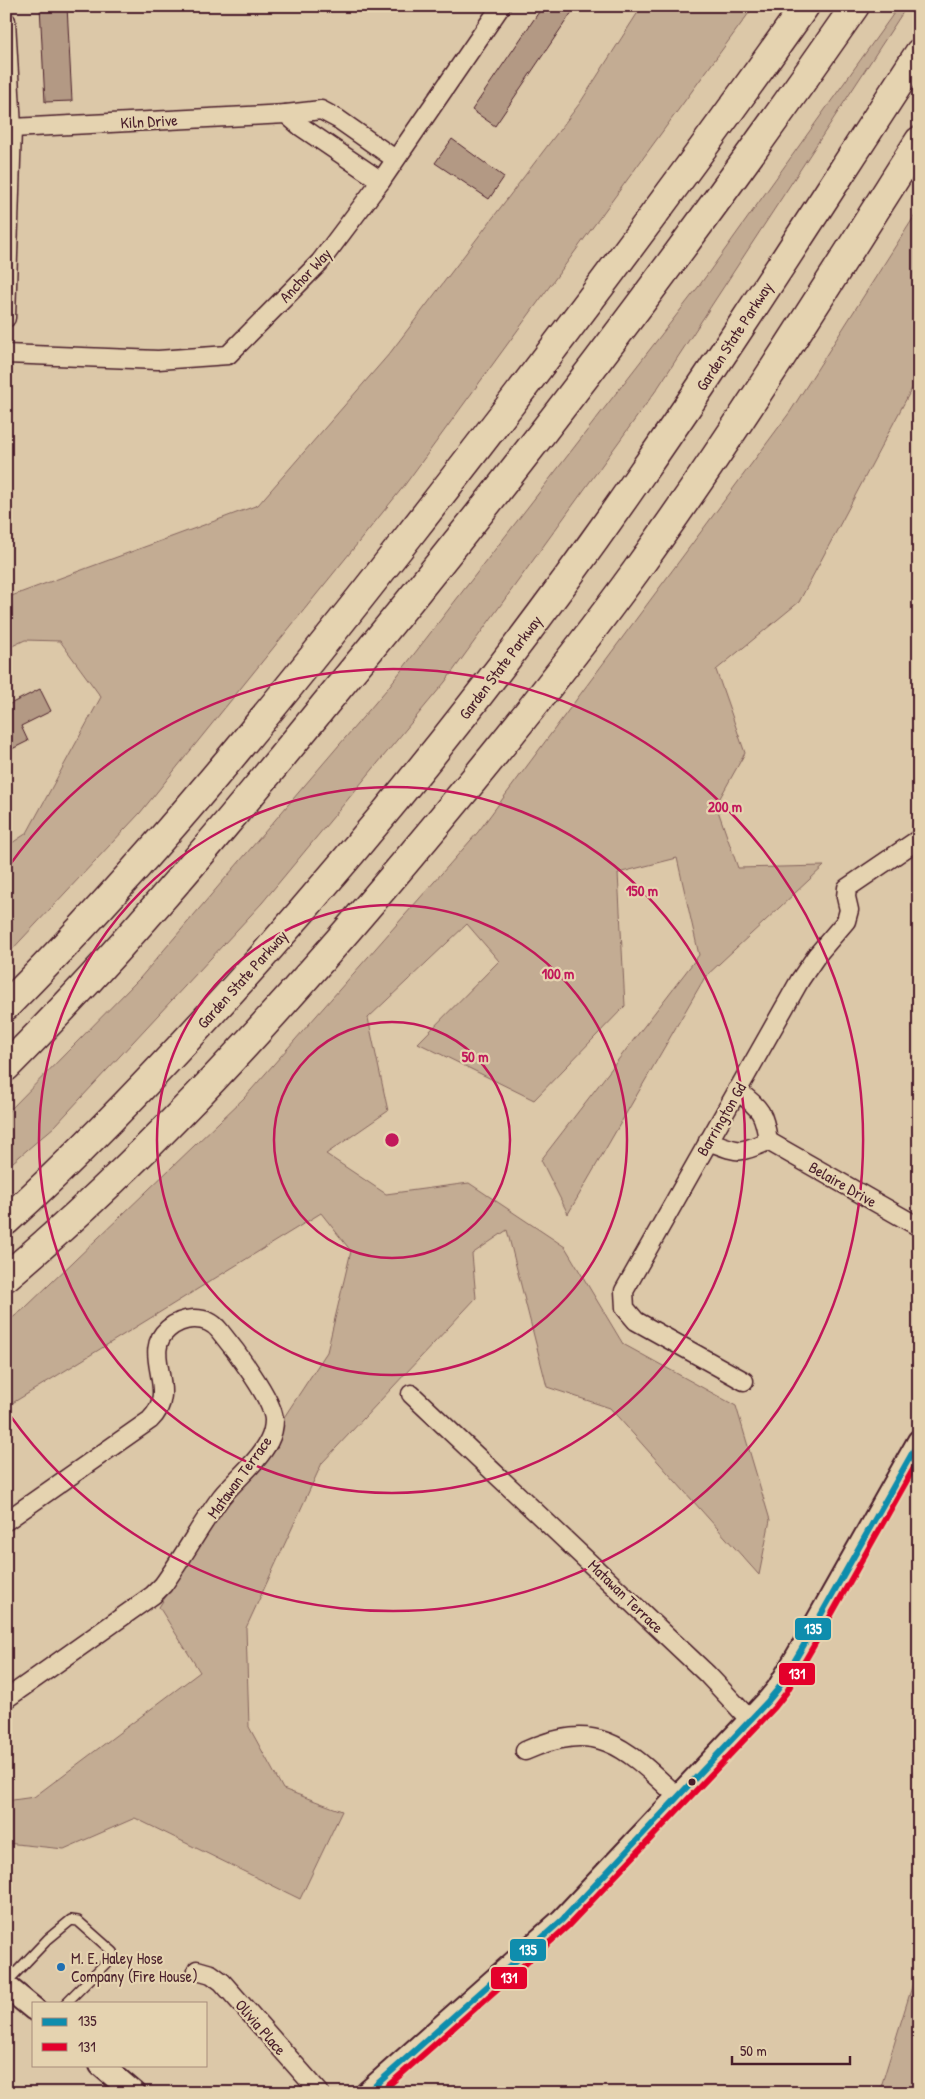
<svg xmlns="http://www.w3.org/2000/svg" width="925" height="2099" viewBox="0 0 925 2099" font-family="'Patrick Hand',sans-serif">
  <style>
    .green { fill: #c3ac93; stroke: #86665f }
    .building { fill: #b39984; stroke: #4a1f2b }
    .lines { fill: none; stroke-linecap: round; stroke-linejoin: round }
    .service-casing { stroke: #4a1f2b; stroke-width: 12 }
    .minor-casing { stroke: #4a1f2b; stroke-width: 21 }
    .tertiary-casing { stroke: #4a1f2b; stroke-width: 26 }
    .motorway-casing { stroke: #4a1f2b; stroke-width: 31 }
    .service { stroke: #e5d3b0; stroke-width: 9 }
    .minor { stroke: #e5d3b0; stroke-width: 18 }
    .tertiary { stroke: #e5d3b0; stroke-width: 22 }
    .motorway { stroke: #e5d3b0; stroke-width: 28 }
    .bus-1-casing { stroke: #e5d3b0; stroke-width: 10 }
    .bus-2-casing { stroke: #e5d3b0; stroke-width: 10 }
    .bus-1 { stroke: #0f8dad; stroke-width: 6 }
    .bus-2 { stroke: #e4002b; stroke-width: 6 }
    .ring { fill: none; stroke: #c2185b; stroke-width: 2.5 }
    .bus-dot { fill: #4a1f2b; stroke: #e5d3b0; stroke-width: 2 }
    .poi-dot { fill: #1f6fb2; stroke: #e5d3b0; stroke-width: 2 }
    .labels { text-anchor: middle; stroke-width: 4.5; stroke-linejoin: round; paint-order: stroke }
    .street-label { font-size: 16px; fill: #4a1f2b; stroke: #e5d3b0 }
    .poi-label { font-size: 16px; fill: #4a1f2b; stroke: #e5d3b0; text-anchor: start }
    .centre { fill: #c2185b; stroke: #e5d3b0; stroke-width: 2.5 }
    .ring-label { font-size: 15px; text-anchor: middle; font-weight: bold; fill: #c2185b; stroke: #e5d3b0; stroke-width: 4.5; stroke-linejoin: round; paint-order: stroke }
    .line-badge { stroke: #e5d3b0; stroke-width: 2 }
    .badge-label { font-size: 14px; text-anchor: middle; font-weight: bold; fill: #fff }
  </style>
  <rect width="100%" height="100%" fill="#dcc8a8"/>
  <filter id="ink" filterUnits="userSpaceOnUse"><feTurbulence type="fractalNoise" baseFrequency=".02" numOctaves="2"/><feDisplacementMap in="SourceGraphic" scale="10" xChannelSelector="R" yChannelSelector="G"/><feConvolveMatrix kernelMatrix="1 2 1 2 8 2 1 2 1" color-interpolation-filters="sRGB"/></filter>
  <g filter="url(#ink)">
    <g class="green">
      <polygon points="642,6 754,6 404,486 140,813 6,956 6,847 27,833 101,697 60,641 25,640 6,649 6,598 258,505 390,353 580,103"/>
      <polygon points="899,6 907,6 657,389 445,682 262,903 55,1126 6,1168 6,1114 140,978 387,689 699,286"/>
      <polygon points="919,209 919,375 799,602 716,670 745,753 716,805 738,868 824,866 705,977 568,1214 541,1160 699,955 677,858 618,873 625,1006 534,1100 418,1043 499,961 467,924 368,1018 388,1111 326,1154 386,1194 469,1183 565,1247 623,1344 736,1406 770,1520 759,1575 610,1408 547,1387 507,1230 472,1254 476,1298 322,1463 246,1628 249,1727 283,1789 342,1811 300,1899 135,1818 64,1849 6,1843 6,1801 34,1797 200,1672 159,1607 327,1352 351,1251 321,1213 6,1407 6,1323 25,1308 244,1098 478,832 790,412"/>
      <polygon points="919,1964 919,2093 879,2093"/>
    </g>
    <g class="building">
      <polygon points="40,6 67,6 72,101 45,102"/>
      <polygon points="543,6 576,6 495,126 472,110"/>
      <polygon points="452,139 504,177 489,199 435,163"/>
      <polygon points="40,689 51,711 21,726 28,741 6,752 6,706"/>
    </g>
    <g class="lines">
      <defs>
        <polyline id="service" points="6,1983 48,1939 71,1920 78,1921 113,1952 109,1960 66,2003"/>
        <g id="minor">
          <polyline points="6,21 12,128 6,318"/>
          <polyline points="286,114 321,110 338,119 395,159"/>
          <polyline points="12,128 286,114 300,126 381,181"/>
          <polyline points="6,354 158,360 228,355 320,262 381,181 501,6"/>
          <path d="M708,1141C739,1152 737,1155 768,1141C764,1111 760,1109 737,1090"/>
          <polyline points="768,1141 919,1227"/>
          <polyline points="744,1381 636,1321 625,1308 624,1291 800,980 817,955 846,921 849,910 846,897 847,888 919,839"/>
          <polyline points="411,1394 707,1674 750,1720"/>
          <path d="M6,1521L150,1420C181,1390 139,1354 168,1329C182,1317 206,1314 219,1330C233,1347 273,1399 274,1420C274,1427 272,1435 269,1441C258,1462 237,1478 222,1496C201,1524 184,1556 163,1585L153,1595L6,1699"/>
          <path d="M525,1751C599,1718 626,1748 678,1797"/>
          <polyline points="197,1970 211,1974 222,1982 320,2093"/>
        </g>
        <g id="tertiary">
          <polyline points="6,1986 34,2009"/>
          <polyline points="101,2065 134,2093"/>
          <polyline points="367,2093 562,1920 768,1701 778,1689 805,1643 919,1441"/>
        </g>
        <g id="motorway">
          <path d="M6,1006C152,860 281,699 408,537C544,363 677,187 805,6"/>
          <path d="M6,1067C124,949 230,821 335,692C518,471 691,242 855,6"/>
          <path d="M6,1221C97,1138 180,1049 261,958C396,805 523,645 639,477C736,338 826,195 919,53"/>
          <path d="M6,1277C141,1163 261,1032 375,898C465,792 554,684 636,571C736,432 827,286 919,141"/>
        </g>
      </defs>
      <use href="#service" class="service-casing"/>
      <use href="#minor" class="minor-casing"/>
      <use href="#tertiary" class="tertiary-casing"/>
      <use href="#motorway" class="motorway-casing"/>
      <use href="#service" class="service"/>
      <use href="#minor" class="minor"/>
      <use href="#tertiary" class="tertiary"/>
      <use href="#motorway" class="motorway"/>
      <defs>
        <polyline id="bus-1" points="367,2093 562,1920 768,1701 778,1689 805,1643 919,1441"/>
        <polyline id="bus-2" points="380,2093 568,1926 775,1707 786,1693 813,1647 919,1459"/>
      </defs>
      <use href="#bus-1" class="bus-1-casing"/>
      <use href="#bus-2" class="bus-2-casing"/>
      <use href="#bus-1" class="bus-1"/>
      <use href="#bus-2" class="bus-2"/>
    </g>
  </g>
  <g class="ring">
    <circle cx="392" cy="1140" r="118"/>
    <circle cx="392" cy="1140" r="235"/>
    <circle cx="392" cy="1140" r="353"/>
    <path d="M9 866A471 471 0 1 1 9 1414"/>
  </g>
  <circle class="bus-dot" cx="692" cy="1782" r="4.5"/>
  <circle class="poi-dot" cx="61" cy="1967" r="5"/>
  <g class="labels">
    <g class="street-label">
      <text transform="translate(149 121) rotate(-3)" y="6">Kiln Drive</text>
      <text transform="translate(305 275) rotate(-47)" y="6">Anchor Way</text>
      <text transform="translate(734 336) rotate(-57)" y="6">Garden State Parkway</text>
      <text transform="translate(500 667) rotate(-53)" y="6">Garden State Parkway</text>
      <text transform="translate(242 979) rotate(-48)" y="6">Garden State Parkway</text>
      <text transform="translate(721 1119) rotate(-60)" y="6">Barrington Gd</text>
      <text transform="translate(843 1184) rotate(30)" y="6">Belaire Drive</text>
      <text transform="translate(239 1477) rotate(-54)" y="6">Matawan Terrace</text>
      <text transform="translate(626 1596) rotate(44)" y="6">Matawan Terrace</text>
      <text transform="translate(261 2027) rotate(49)" y="6">Olivia Place</text>
    </g>
    <g class="poi-label">
      <text x="71" y="1964">M. E. Haley Hose<tspan x="71" dy="18">Company (Fire House)</tspan></text>
    </g>
  </g>
  <circle cx="392" cy="1140" r="8" class="centre"/>
  <g class="ring-label">
    <text x="725" y="812">200 m</text>
    <text x="642" y="896">150 m</text>
    <text x="558" y="979">100 m</text>
    <text x="475" y="1062">50 m</text>
  </g>
  <g class="line-badge">
    <rect x="794" y="1617" width="38" height="24" rx="5" fill="#0f8dad"/>
    <rect x="778" y="1662" width="38" height="24" rx="5" fill="#e4002b"/>
    <rect x="509" y="1938" width="38" height="24" rx="5" fill="#0f8dad"/>
    <rect x="490" y="1966" width="38" height="24" rx="5" fill="#e4002b"/>
  </g>
  <g class="badge-label">
    <text x="813" y="1634">135</text>
    <text x="797" y="1679">131</text>
    <text x="528" y="1955">135</text>
    <text x="509" y="1983">131</text>
  </g>
  <rect width="925" height="2099" fill="none" stroke="#e5d3b0" stroke-width="25"/>
  <rect x="12" y="12" width="900" height="2074" fill="none" stroke="#4a1f2b" stroke-width="2" filter="url(#ink)"/>
  <rect x="32" y="2002" width="175" height="65" fill="#e5d3b0" stroke="#a78b7b"/>
  <rect x="42" y="2018" width="25" height="8" fill="#0f8dad" stroke="#a78b7b"/>
  <text x="78" y="2026" font-size="15" fill="#4a1f2b">135</text>
  <rect x="42" y="2043" width="25" height="8" fill="#e4002b" stroke="#a78b7b"/>
  <text x="78" y="2052" font-size="15" fill="#4a1f2b">131</text>
  <path d="M732 2056v8h118v-8" fill="none" stroke="#4a1f2b" stroke-width="2.5"/>
  <text x="740" y="2056" font-size="15" fill="#4a1f2b" stroke="#e5d3b0" stroke-width="4" paint-order="stroke">50 m</text>
</svg>
